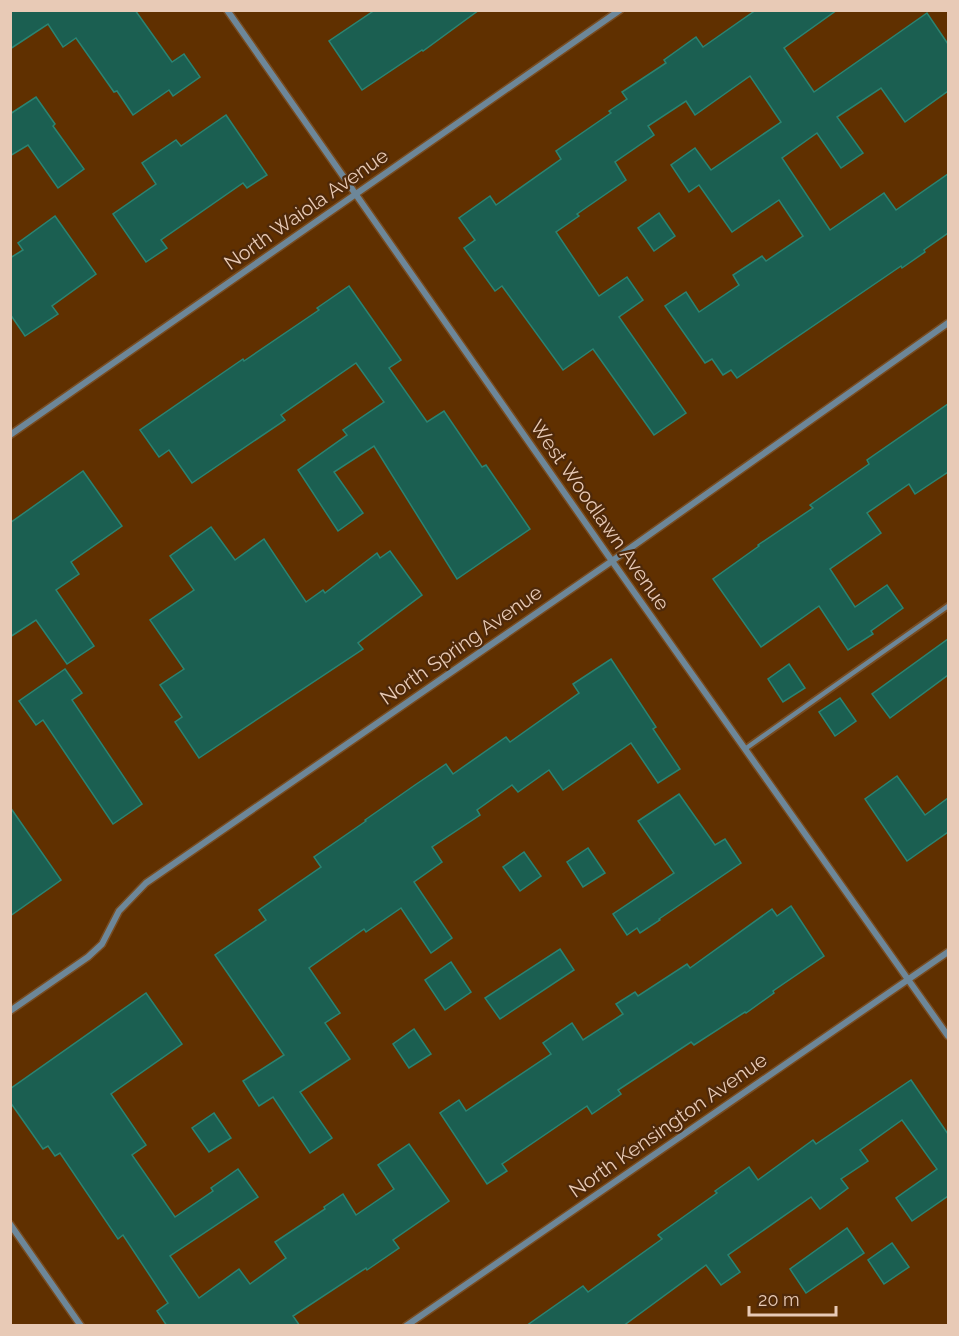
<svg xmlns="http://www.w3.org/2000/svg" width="959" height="1336" viewBox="0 0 959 1336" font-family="Raleway,sans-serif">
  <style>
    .building { fill: #1b5f51; stroke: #2a8472; stroke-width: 1.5 }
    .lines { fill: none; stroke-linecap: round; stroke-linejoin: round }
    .lane-casing { stroke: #784c21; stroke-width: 8 }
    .street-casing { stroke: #784c21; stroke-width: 9 }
    .lane { stroke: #6d8799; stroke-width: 4.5 }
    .street { stroke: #6d8799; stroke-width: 6 }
    .labels { text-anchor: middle; stroke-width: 4.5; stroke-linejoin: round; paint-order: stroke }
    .street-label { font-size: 20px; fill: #e8cab6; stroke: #4f2909 }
  </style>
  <rect width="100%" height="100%" fill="#603000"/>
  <g class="building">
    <polygon points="10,10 135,10 172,62 184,54 200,77 173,96 169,90 133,115 117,91 114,92 76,38 63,47 48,24 10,49"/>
    <polygon points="375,10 479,10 423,51 422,50 362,90 329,41"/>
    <polygon points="756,10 837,10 784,48 814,92 927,13 948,44 948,91 905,122 881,88 837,117 863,153 841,168 817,133 782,158 830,230 884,193 896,210 948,174 948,233 924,250 925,252 902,268 901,266 737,378 731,370 723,375 712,359 705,363 665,306 686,292 699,312 739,285 733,275 762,256 766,261 803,236 779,200 732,232 699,185 689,192 671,165 695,148 711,170 781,122 750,76 695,115 686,101 648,126 654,135 615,162 626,180 577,214 579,216 556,232 599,296 627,277 643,300 619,317 686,413 654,435 593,349 563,370 502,286 495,291 464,248 475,240 459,218 490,196 496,205 561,159 556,151 611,113 609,111 627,99 622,92 666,63 664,60 696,37 703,47"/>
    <polygon points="36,97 55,124 53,126 84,169 58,188 28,145 10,156 10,114"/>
    <polygon points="226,115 267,175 247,188 243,183 161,240 167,248 146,262 113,214 156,184 142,163 176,140 181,146"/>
    <polygon points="659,213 675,236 654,251 638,228"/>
    <polygon points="55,216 96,274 52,306 58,314 25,336 10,314 10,258 23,250 18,243"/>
    <polygon points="349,286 401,360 389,368 427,422 444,411 482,467 486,465 530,529 457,579 374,446 334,472 363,513 338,531 298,470 347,435 343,430 384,402 356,363 281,415 285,420 192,483 169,450 159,457 140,430 243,359 244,361 319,310 317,308"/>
    <polygon points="948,404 948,472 915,494 909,484 867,513 881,533 830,569 855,607 887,585 903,608 871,631 873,634 848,650 819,606 761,647 713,579 759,546 758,545 813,508 810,505 869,464 867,460"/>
    <polygon points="83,471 122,526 71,562 79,574 56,590 94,646 67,664 36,620 10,637 10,523"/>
    <polygon points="211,527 235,560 264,539 306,602 323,590 325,593 377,553 380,558 390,551 422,595 358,643 363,649 199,758 175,722 182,717 160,685 184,669 150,620 194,590 170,556"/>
    <polygon points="948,639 948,675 890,718 872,694"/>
    <polygon points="611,659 656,727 653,729 680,769 658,783 631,743 563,790 549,770 518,792 512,785 477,810 480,815 432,847 442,862 414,882 452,938 431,953 401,908 366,932 364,929 309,968 340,1013 325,1023 350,1059 300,1092 332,1138 310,1153 273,1097 259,1106 243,1081 284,1055 215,955 266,920 259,910 321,867 314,857 366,821 365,820 415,785 446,764 453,774 506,737 510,742 579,693 573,684"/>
    <polygon points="789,664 805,688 783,702 768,679"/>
    <polygon points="65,669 82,693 72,700 142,804 113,824 43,720 36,725 19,701"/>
    <polygon points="840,698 856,721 835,736 819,712"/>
    <polygon points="897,776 925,815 948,798 948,832 907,861 865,799"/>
    <polygon points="679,794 715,845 725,839 741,863 659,919 660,920 640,933 637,928 627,935 613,914 674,873 638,821"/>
    <polygon points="10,807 61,880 10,916"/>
    <polygon points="588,848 605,873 583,887 567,862"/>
    <polygon points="524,852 541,876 520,891 503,867"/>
    <polygon points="791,906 824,956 773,991 774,993 746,1013 745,1012 694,1045 691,1042 618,1090 621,1094 592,1114 587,1106 502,1164 507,1171 487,1184 440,1113 459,1100 466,1111 551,1054 543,1043 572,1023 583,1040 623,1014 616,1004 635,992 638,996 687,964 690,968 772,909 777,916"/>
    <polygon points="560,949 574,970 500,1019 485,998"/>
    <polygon points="451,962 471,992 445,1010 425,980"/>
    <polygon points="146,993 182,1044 111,1094 146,1145 132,1155 175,1217 213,1191 211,1188 238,1169 258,1197 170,1256 199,1298 239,1269 250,1284 286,1258 275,1242 325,1209 324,1207 343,1194 356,1215 394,1189 378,1165 409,1144 449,1201 393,1240 399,1248 367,1270 366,1268 293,1316 300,1326 167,1326 157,1311 168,1303 123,1235 118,1239 60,1153 55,1156 48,1146 43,1149 10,1102 10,1089"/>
    <polygon points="414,1029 431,1054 409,1068 393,1044"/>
    <polygon points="911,1080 948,1134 948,1196 912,1221 896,1198 937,1169 902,1120 860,1150 868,1161 841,1179 848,1188 820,1209 811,1197 728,1255 740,1272 721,1285 706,1265 623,1326 526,1326 583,1286 588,1292 662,1239 658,1235 717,1193 715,1191 749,1167 758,1180 813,1140 816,1144"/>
    <polygon points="214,1113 231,1138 209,1152 192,1128"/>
    <polygon points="847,1228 864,1253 806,1293 790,1269"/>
    <polygon points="892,1243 909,1267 884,1284 868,1260"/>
  </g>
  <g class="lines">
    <defs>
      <polyline id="lane" points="745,749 948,606"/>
      <g id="street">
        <polyline points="227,10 612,561 948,1036"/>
        <polyline points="10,435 620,10"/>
        <polyline points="10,1011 88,957 102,944 119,911 146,883 612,561 948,323"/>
        <polyline points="10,1224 81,1326"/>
        <polyline points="406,1326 948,952"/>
      </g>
    </defs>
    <use href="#lane" class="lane-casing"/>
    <use href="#street" class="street-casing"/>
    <use href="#lane" class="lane"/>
    <use href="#street" class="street"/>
  </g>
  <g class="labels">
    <g class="street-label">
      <text transform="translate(306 209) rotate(-35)" y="7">North Waiola Avenue</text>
      <text transform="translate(600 515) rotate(55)" y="7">West Woodlawn Avenue</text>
      <text transform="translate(461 645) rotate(-35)" y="7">North Spring Avenue</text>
      <text transform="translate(668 1125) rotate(-35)" y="7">North Kensington Avenue</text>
    </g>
  </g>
  <rect width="959" height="1336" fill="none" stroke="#e8cab6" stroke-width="24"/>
  <path d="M749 1306v9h87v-9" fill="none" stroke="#e8cab6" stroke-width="3"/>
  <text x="758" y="1306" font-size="18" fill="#e8cab6" stroke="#4f2909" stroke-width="4.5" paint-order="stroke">20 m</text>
</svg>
